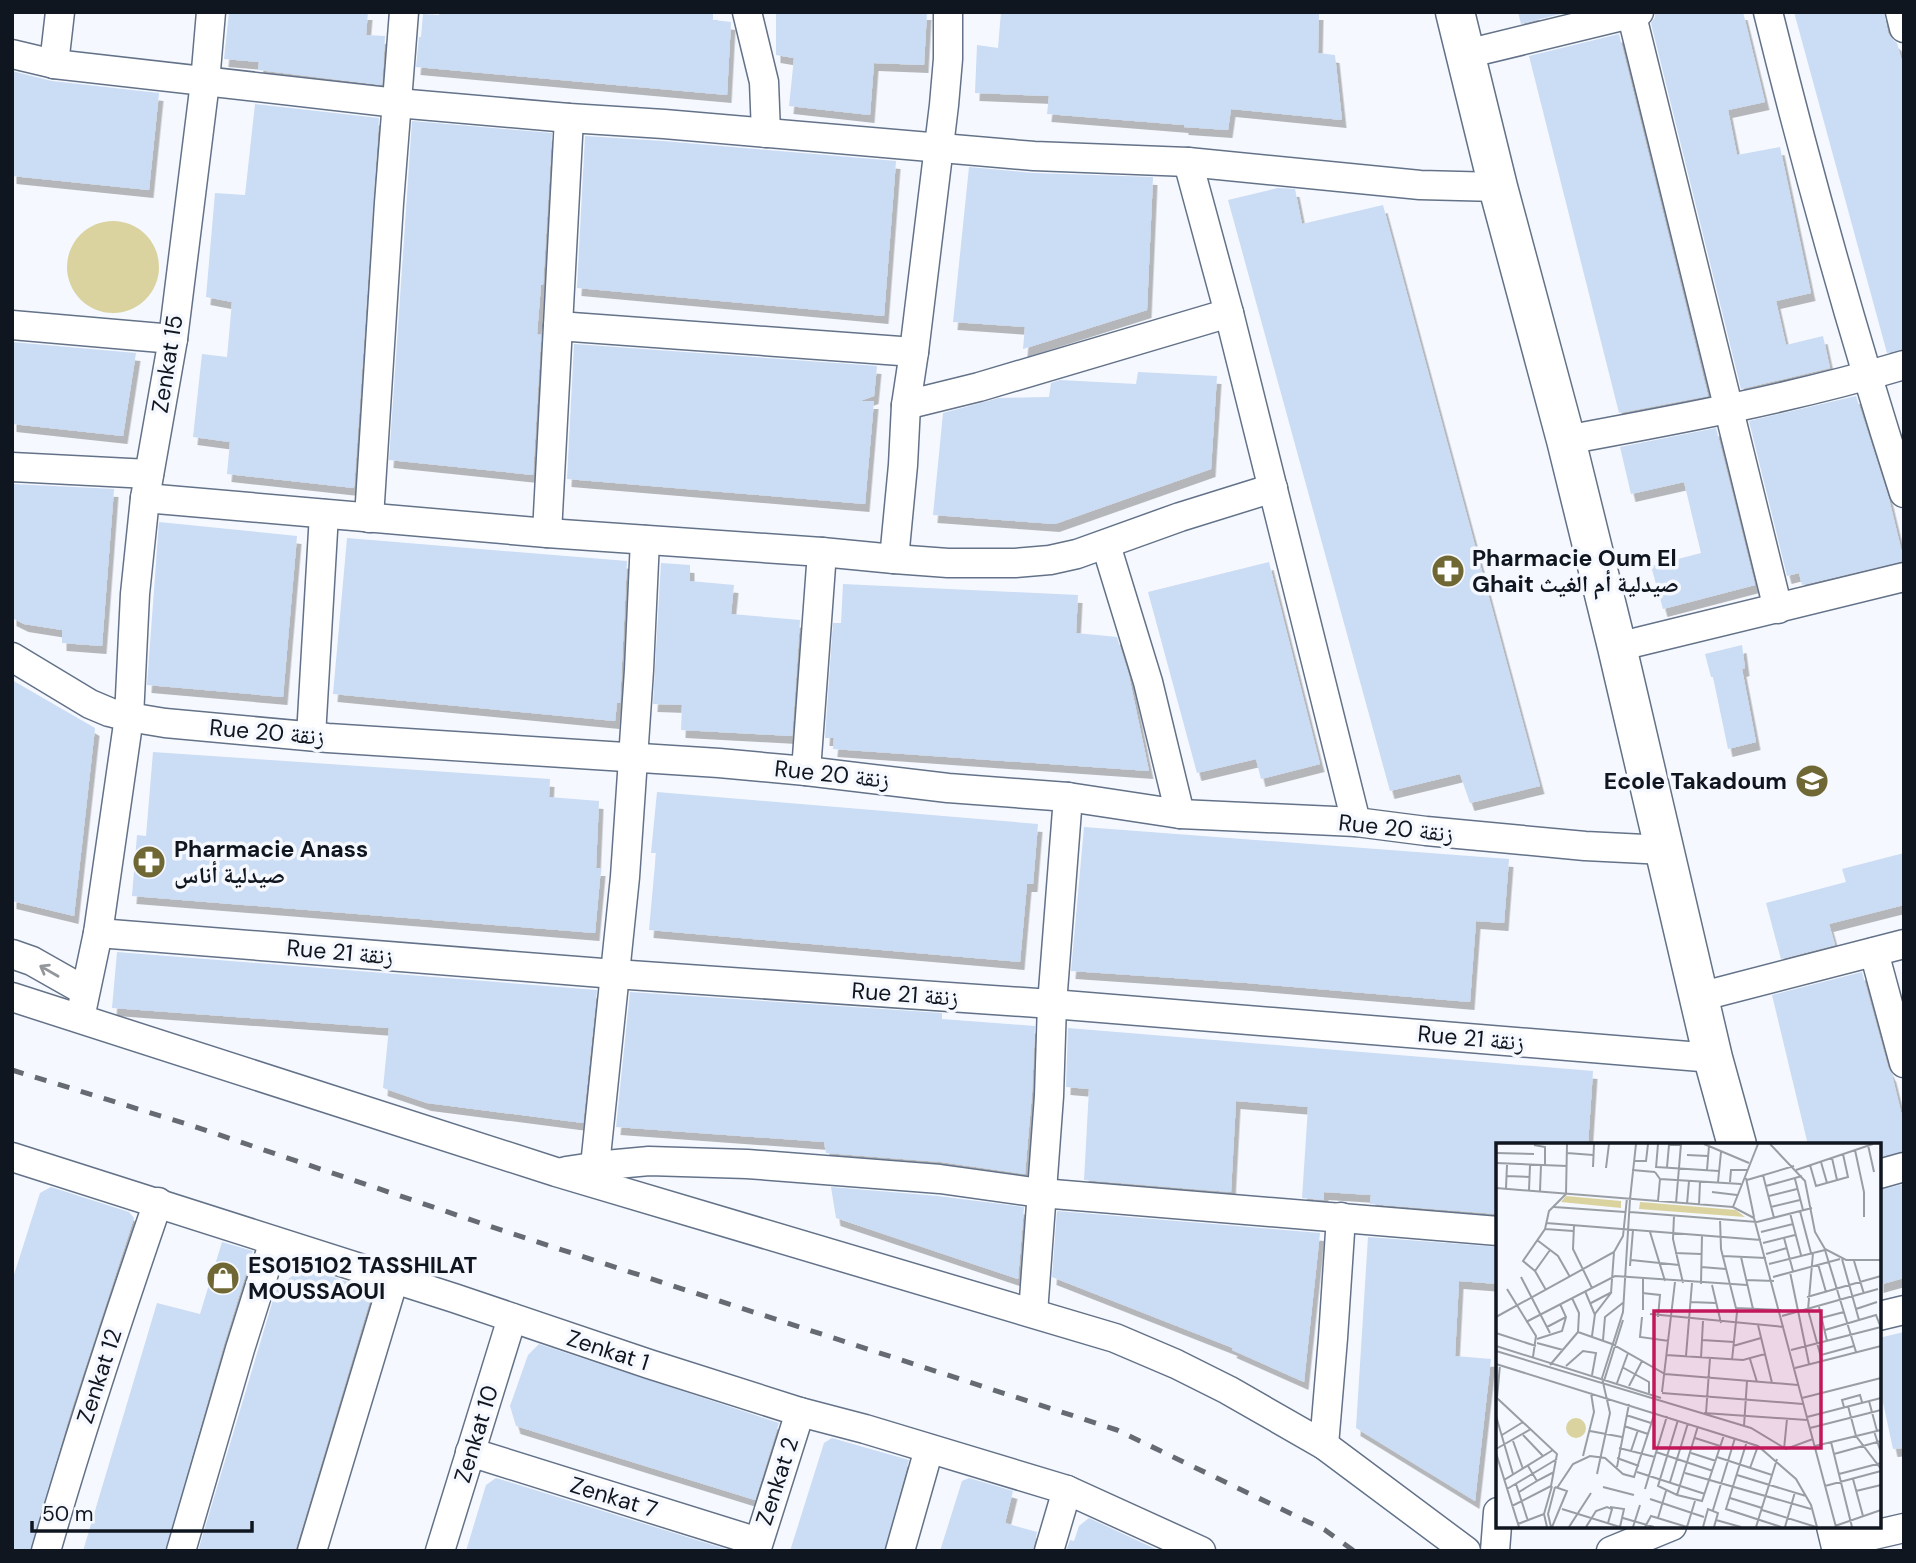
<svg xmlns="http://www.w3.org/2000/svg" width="1916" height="1563" viewBox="0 0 1916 1563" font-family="'DM Sans','Noto Naskh Arabic',sans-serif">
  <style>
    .green { fill: #dad3a0 }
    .building { fill: #cbdcf5; filter: url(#shadow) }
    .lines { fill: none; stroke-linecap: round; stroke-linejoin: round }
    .street-casing { stroke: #637288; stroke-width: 31 }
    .secondary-casing { stroke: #637288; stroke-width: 41 }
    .street { stroke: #fff; stroke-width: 28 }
    .secondary { stroke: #fff; stroke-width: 38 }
    .rail { stroke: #666b73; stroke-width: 5; stroke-dasharray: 12 12; stroke-linecap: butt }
    .oneway { stroke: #93969a }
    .labels { text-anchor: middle; stroke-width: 7; stroke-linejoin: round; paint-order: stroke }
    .street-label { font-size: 23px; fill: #10161f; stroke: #f5f8fe }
    .poi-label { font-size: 23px; font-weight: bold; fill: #10161f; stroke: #f5f8fe; text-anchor: start }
    .inset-road { fill: none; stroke: #999ea5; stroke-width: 2 }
    .view { fill: #c2185b; fill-opacity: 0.15; stroke: #c2185b; stroke-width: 3.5 }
    .inset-edge { fill: none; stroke: #10161f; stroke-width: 3.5 }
  </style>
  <defs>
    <filter id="shadow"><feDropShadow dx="4.5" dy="8" stdDeviation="0" flood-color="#0004"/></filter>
  </defs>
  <rect width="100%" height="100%" fill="#f5f8fe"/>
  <circle class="green" cx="113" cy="267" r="46"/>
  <g class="building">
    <polygon points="229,12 368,12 366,35 385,36 382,85 258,70 259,62 224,59"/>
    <polygon points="439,12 713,12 713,20 731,22 727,95 416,67 419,37 421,37 423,14 439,15"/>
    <polygon points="776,12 927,12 924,65 874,63 870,115 789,106 794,58 776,55"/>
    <polygon points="1001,12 1319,12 1318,53 1335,55 1342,120 1231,109 1228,130 1184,127 1184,125 1047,114 1049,96 975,93 977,45 998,48"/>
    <polygon points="1518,12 1568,12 1521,24"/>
    <polygon points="1655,12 1743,12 1765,102 1728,110 1737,155 1780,147 1811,293 1776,301 1786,345 1823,336 1830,368 1741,389 1651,23 1655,17"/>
    <polygon points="1794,12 1884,12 1888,33 1892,39 1897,43 1904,69 1904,349 1887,353"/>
    <polygon points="1619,34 1708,396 1619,413 1529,56"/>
    <polygon points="12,71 52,81 159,93 149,190 12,176"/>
    <polygon points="255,104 379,118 354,488 227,474 230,442 193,437 202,354 227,357 232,302 206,297 215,193 245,195"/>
    <polygon points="412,121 552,133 543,285 541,285 537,334 541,335 533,475 389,460"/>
    <polygon points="585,136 663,141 896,161 884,316 577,288"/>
    <polygon points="969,167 1033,173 1153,177 1147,310 1023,349 1025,327 953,322"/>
    <polygon points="1278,188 1295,189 1302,224 1383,205 1540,786 1470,803 1460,774 1390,791 1228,200"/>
    <polygon points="12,342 136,353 123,436 12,424"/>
    <polygon points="574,344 877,366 874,396 860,401 874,401 865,504 567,479"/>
    <polygon points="1138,372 1217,376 1211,469 1055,524 933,515 943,413 999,398 1049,397 1051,383 1060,380 1136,384"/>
    <polygon points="1856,396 1889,499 1904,561 1802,585 1799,573 1787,576 1749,421"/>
    <polygon points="1716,428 1755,585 1663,609 1651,566 1701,553 1684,482 1631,494 1620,447"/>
    <polygon points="12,484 114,489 102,646 62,643 62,630 24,624 12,618"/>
    <polygon points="159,522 297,536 283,697 147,685"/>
    <polygon points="347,538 627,561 620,703 617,703 615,721 333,694"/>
    <polygon points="1269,562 1320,764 1261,779 1256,759 1197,773 1148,592"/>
    <polygon points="661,563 690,565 690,581 734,585 731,614 800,620 792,736 681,730 682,705 653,704"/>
    <polygon points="843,584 1078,595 1076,633 1117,637 1129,676 1149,771 833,749 834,738 825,738 833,623 841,623"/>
    <polygon points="1742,645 1745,668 1742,669 1756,742 1728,749 1713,677 1711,677 1705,654"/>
    <polygon points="12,680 95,728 74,916 12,901"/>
    <polygon points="153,752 550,779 549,797 599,801 596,868 601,868 595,933 132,896 137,835 146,836"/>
    <polygon points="657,792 1038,824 1033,884 1027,884 1020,962 649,930 656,853 651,853"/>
    <polygon points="1084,827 1509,859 1504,923 1476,921 1470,1002 1247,983 1071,971"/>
    <polygon points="1904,853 1904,905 1829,924 1835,945 1781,959 1766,903 1846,882 1842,869"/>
    <polygon points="117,952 597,990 583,1123 427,1103 383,1088 389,1028 112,1008"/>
    <polygon points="1862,972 1888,1067 1892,1075 1904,1124 1904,1151 1879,1157 1879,1145 1808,1145 1772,995"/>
    <polygon points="630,992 942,1013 942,1019 1035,1026 1032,1093 1025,1174 941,1162 826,1153 824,1142 616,1127"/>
    <polygon points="1068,1028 1593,1071 1588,1145 1498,1145 1498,1214 1370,1204 1371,1195 1324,1192 1324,1200 1302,1198 1308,1107 1236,1101 1231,1192 1084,1180 1089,1089 1066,1087"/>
    <polygon points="1904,1184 1904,1278 1879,1285 1879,1190"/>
    <polygon points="51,1187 129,1212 134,1218 70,1414 30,1551 12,1551 12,1281 40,1193"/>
    <polygon points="831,1187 938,1196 1024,1207 1018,1279 836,1218"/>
    <polygon points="1057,1211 1320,1233 1304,1382 1232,1350 1233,1348 1052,1277"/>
    <polygon points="1368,1237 1498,1247 1498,1284 1459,1281 1455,1356 1491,1359 1475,1501 1356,1428"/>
    <polygon points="222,1242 253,1251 224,1344 165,1551 83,1551 157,1303 200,1314"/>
    <polygon points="303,1267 373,1290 295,1551 198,1551 278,1283 280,1286"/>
    <polygon points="1904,1332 1904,1448 1893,1449 1879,1384 1879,1338"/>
    <polygon points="539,1344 779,1423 755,1500 516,1426 510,1406 528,1355"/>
    <polygon points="832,1438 909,1460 884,1551 790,1551 824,1443"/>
    <polygon points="496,1478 729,1550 729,1551 466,1551 486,1485"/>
    <polygon points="969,1478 1013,1491 1005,1523 1037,1532 1033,1551 940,1551 962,1481"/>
    <polygon points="1089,1518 1160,1551 1066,1551 1070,1540 1074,1541 1079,1526"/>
  </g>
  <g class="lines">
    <defs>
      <g id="street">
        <polyline points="747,12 764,82 766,133"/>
        <polyline points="1631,12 1778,609"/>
        <path d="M1768,12C1808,174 1853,334 1904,493"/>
        <polyline points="1900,12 1904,28"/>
        <polyline points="12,54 54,64 397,103 569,118 664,124 1034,156 1188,162 1420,185 1498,187"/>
        <polyline points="1466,54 1639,12"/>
        <polyline points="54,64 60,12"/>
        <polyline points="1188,162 1229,313 1356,822"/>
        <polyline points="12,325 173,339"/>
        <polyline points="558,326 914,352"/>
        <polyline points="906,405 979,387 1229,313"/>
        <path d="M1566,440C1680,419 1793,398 1904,365"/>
        <polyline points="12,467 149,474"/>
        <polyline points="145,498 547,533 822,552 894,559 948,563 1015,563 1050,560 1077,554 1180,517 1273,488"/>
        <polyline points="369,518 389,203 404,12"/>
        <polyline points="547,533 569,118"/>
        <polyline points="1106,545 1148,682 1180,814"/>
        <polyline points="894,559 903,465 906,405 914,352 944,105 948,59 948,12"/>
        <polyline points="1617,647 1904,577"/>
        <polyline points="12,657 90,704 109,712 129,717 165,723 328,738 719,763 806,771 948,788 1068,797 1180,814 1356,822 1426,831 1585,846 1665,850"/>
        <polyline points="311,736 324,514"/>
        <polyline points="806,771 822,552"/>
        <polyline points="98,933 615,974 1052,1004 1713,1058"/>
        <polyline points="1874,952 1904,1063"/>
        <polyline points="12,954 32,961 85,991"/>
        <polyline points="12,997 556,1172 1115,1338 1176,1364 1228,1390 1324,1445 1466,1551"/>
        <polyline points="1699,997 1904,944"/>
        <polyline points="80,1018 98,933 129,717 135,594 145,498 173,339 205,82 211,12"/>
        <polyline points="12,1157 454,1298 649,1364 800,1412 865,1429 1067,1490 1201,1551"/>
        <polyline points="595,1166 625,877 639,670 645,540"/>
        <polyline points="566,1171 606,1165 649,1161 747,1164 940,1179 1041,1193 1498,1231"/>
        <polyline points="1879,1174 1904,1167"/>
        <polyline points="1033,1313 1049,1096 1052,1004 1068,797"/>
        <polyline points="1879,1316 1904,1310"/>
        <polyline points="1324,1445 1333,1338 1341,1217"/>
        <polyline points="470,1452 758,1542"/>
        <polyline points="1839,1543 1904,1528"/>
        <path d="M46,1551C80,1433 118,1318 158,1202"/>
        <polyline points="181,1551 240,1349 274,1241"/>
        <polyline points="312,1551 394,1279"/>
        <polyline points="440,1551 512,1318"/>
        <polyline points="756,1551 800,1412"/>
        <polyline points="900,1551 929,1449"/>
        <polyline points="1049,1551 1067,1490"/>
        <polyline points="1495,1551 1498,1512"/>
        <polyline points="1611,1551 1672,1526"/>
      </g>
      <g id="secondary">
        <polyline points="1455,12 1498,187 1566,440 1617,647 1713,1058 1737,1145"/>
        <polyline points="1836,1526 1842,1551"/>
      </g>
    </defs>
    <use href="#street" class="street-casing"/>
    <use href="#secondary" class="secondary-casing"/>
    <use href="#street" class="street"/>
    <use href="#secondary" class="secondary"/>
    <polyline class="rail" points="12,1070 193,1126 510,1233 1117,1430 1325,1530 1354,1551"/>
  </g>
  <defs><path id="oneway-shaft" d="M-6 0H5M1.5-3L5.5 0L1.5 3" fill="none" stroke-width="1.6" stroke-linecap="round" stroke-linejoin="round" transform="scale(1.75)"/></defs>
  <use class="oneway" href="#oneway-shaft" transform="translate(49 971) rotate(-150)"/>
  <defs>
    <symbol id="pharmacy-disc" viewBox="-11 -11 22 22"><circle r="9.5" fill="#6f6834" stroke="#f5f8fe"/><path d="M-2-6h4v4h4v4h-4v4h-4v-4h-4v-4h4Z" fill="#fff"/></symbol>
    <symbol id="school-disc" viewBox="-11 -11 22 22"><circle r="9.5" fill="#6f6834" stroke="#f5f8fe"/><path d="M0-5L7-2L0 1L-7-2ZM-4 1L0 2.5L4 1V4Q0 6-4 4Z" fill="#fff"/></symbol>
    <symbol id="shop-disc" viewBox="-11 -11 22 22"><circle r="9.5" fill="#6f6834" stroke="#f5f8fe"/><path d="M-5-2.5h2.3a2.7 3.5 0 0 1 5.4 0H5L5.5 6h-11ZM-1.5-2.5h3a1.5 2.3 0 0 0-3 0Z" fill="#fff"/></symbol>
  </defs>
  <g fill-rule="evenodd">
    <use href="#pharmacy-disc" x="1429" y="552" width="38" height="38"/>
    <use href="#school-disc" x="1793" y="762" width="38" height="38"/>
    <use href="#pharmacy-disc" x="130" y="843" width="38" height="38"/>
    <use href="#shop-disc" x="204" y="1259" width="38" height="38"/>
  </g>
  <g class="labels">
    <g class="street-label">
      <text transform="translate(167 364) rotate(-81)" y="8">Zenkat 15</text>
      <text transform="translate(267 732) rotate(5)" y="8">Rue 20 زنقة</text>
      <text transform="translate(832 774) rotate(6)" y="8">Rue 20 زنقة</text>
      <text transform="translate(1396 828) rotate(6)" y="8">Rue 20 زنقة</text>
      <text transform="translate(340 952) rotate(5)" y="8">Rue 21 زنقة</text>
      <text transform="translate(905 994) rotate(4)" y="8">Rue 21 زنقة</text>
      <text transform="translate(1471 1038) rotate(5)" y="8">Rue 21 زنقة</text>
      <text transform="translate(608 1350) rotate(18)" y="8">Zenkat 1</text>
      <text transform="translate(99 1376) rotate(-72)" y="8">Zenkat 12</text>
      <text transform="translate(476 1434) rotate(-73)" y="8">Zenkat 10</text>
      <text transform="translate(777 1481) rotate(-72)" y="8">Zenkat 2</text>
      <text transform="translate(614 1497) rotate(17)" y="8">Zenkat 7</text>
    </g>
    <g class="poi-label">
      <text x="1472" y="566">Pharmacie Oum El<tspan x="1472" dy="26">Ghait صيدلية أم الغيث</tspan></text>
      <text x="1787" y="789" text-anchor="end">Ecole Takadoum</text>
      <text x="174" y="857">Pharmacie Anass<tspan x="174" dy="26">صيدلية أناس</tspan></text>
      <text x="248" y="1273">ES015102 TASSHILAT<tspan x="248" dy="26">MOUSSAOUI</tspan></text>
    </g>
  </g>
  <g transform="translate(1496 1143)">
    <rect width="385" height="385" fill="#f5f8fe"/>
    <path d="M70,53L125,58V65L65,59ZM144,59L240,67L249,74L143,66ZM70 285a10 10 0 1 1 20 0a10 10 0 1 1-20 0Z" fill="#dad3a0"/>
    <path class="inset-road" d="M208,1L253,20M274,1L309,38L319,89L329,106L350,117H385M38,2L49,4V22M372,2L378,29M359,7L368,49V74M0,10L38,11M71,10L97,12M191,12L212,13M336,15L341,37M138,18H150L152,1M325,19L331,40M0,20L71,23M314,22L320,43L352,34L347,11M97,24L98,1M160,24L223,28M171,24L173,2H185M110,25L113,1M160,25L162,1M136,27L159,29M211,27L213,3M300,27L377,1M159,29L164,36L245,41M267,32L278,75M10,33L34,34M250,35L258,74M299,36L307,67M251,37L298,23M222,39L225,9M234,39L235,27H251M270,43L306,33M0,45L237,64L258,75L340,384M10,45L11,22M33,47L34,22M44,48L45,22M216,49L241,52M273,53L301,46M134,56L140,1M162,58L164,36M180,60L185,1M191,61L193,38M203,62L204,39M58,64L129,69M237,64L262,1M275,64L304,57M304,68L315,110M134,69L261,79L316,65M294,70L305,112M178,73L177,96L187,140M224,76L225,106L241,169L236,217M50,80L265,97M78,82L77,106L96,145M49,86L77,88M154,89L169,138M265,89L297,81M288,95L297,128M41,97L62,113L74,134M267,100L299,92M329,107L360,209M179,110L205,111M317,110L312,167L326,218M270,111L291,105M227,113L270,115M245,114L257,166M135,117L183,122M358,118L368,151M273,121L329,107M322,121L330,149M134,123L137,87M205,124L230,126M39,128L54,107M294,129L313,221M25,134L54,190M277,134L344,116M147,136V167M250,137L278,138M205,141L206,92M216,142L225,180M11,146L40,193L37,214M50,147L39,128L27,118L49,86L53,68L70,51L71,1M89,148L99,172M146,150L164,152L162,174M311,154L385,133M194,159L220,160M95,160L116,149M323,164L331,198M240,165L285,167M360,166L381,159M154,171L288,184M286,173L382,146M0,174L118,109L127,93L131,55M146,174L144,194L173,198M325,175L348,169M363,177L380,172L385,185M30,179L119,133L251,142M262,182L276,240M51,184L70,174M329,187L363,177L346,116M82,189L116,201L169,231L302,242M0,190L40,203M96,193L99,171L115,150L118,109M41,196L66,188L70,174L64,161M107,197L109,174L128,159M206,197L238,199M41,200L67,207M0,203L165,255M237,203L265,195M295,207L385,184M0,208L255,285L290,306L317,296M170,212L247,217L269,211M325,212L358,203M190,213L196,140M205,215L207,178M254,216L261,239M0,221L262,303L300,336L315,362L321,384M4,222L1,255L61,311L55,343M54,222L82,189L83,170L76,155M70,223L87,208L100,210L96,232M126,224L153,239V250M299,225L385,203M108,238L127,177M121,240L132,210M133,243L146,218M166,249L179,139M166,250L307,261M306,255L385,235M373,258L381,288M352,263L360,293L385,326M348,264L346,257L364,252L366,259M208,270L311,277M210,270L214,215M130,272L155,280M0,273L17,331M311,274L385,255M182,277L162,343L181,352L206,358L228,292M128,283L152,291M248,283L251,238M314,285L385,267M94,288L126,294M378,288L385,310M6,292L27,279M27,292L47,313M199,295L224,303M17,298L27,326M251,298L230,366L285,384M335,299L356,384M319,303L385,287M123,305L159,314M0,306L35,286M288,306L291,276M135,308L142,287M160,309L217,328M0,310L23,384M195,310L220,318M338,311L385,298M87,313L98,269L95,250M221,314L276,332M121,315L143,323M32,323L41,338L58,329M121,324L133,261M254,325L262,303M141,329L209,351M189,330L315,366M101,331L114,270L106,235L127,169L134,56M343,331L385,320M241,332L310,353M357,336L367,373M8,337L57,307M174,339L192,280M20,341L32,378M329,343L385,328M107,344L138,352M61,345L77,321L94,313L109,315L127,331L138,334L159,269M11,346L61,316M149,346L171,273M360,348L385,342M23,349L41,338M181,352L202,283M234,355L266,365M154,356L208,374M16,363L55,343M114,364L128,366L124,384M66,366L124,384M217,367L239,295M266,367L320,384M127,375L158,384M162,375L170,348M220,377L245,384M22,381L48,371M339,383L385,367M51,384L48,371L56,343M55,384L52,371L59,344M56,384L71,348L59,344M73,384L95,350M90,384L100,368L111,364L116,366L112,380M137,384L144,362M149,384L155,373L191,384M191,384L199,358M207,384L212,366L222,370L218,384M260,384L281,316M289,384L299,349"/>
    <path class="view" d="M158,168H325V305H158Z"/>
    <rect width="385" height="385" class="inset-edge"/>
  </g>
  <rect width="1916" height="1563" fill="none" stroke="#10161f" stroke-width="28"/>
  <path d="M32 1521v10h220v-10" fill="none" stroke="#10161f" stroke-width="3.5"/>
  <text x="42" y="1521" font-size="21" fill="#10161f" stroke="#f5f8fe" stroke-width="5" paint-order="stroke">50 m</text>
</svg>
